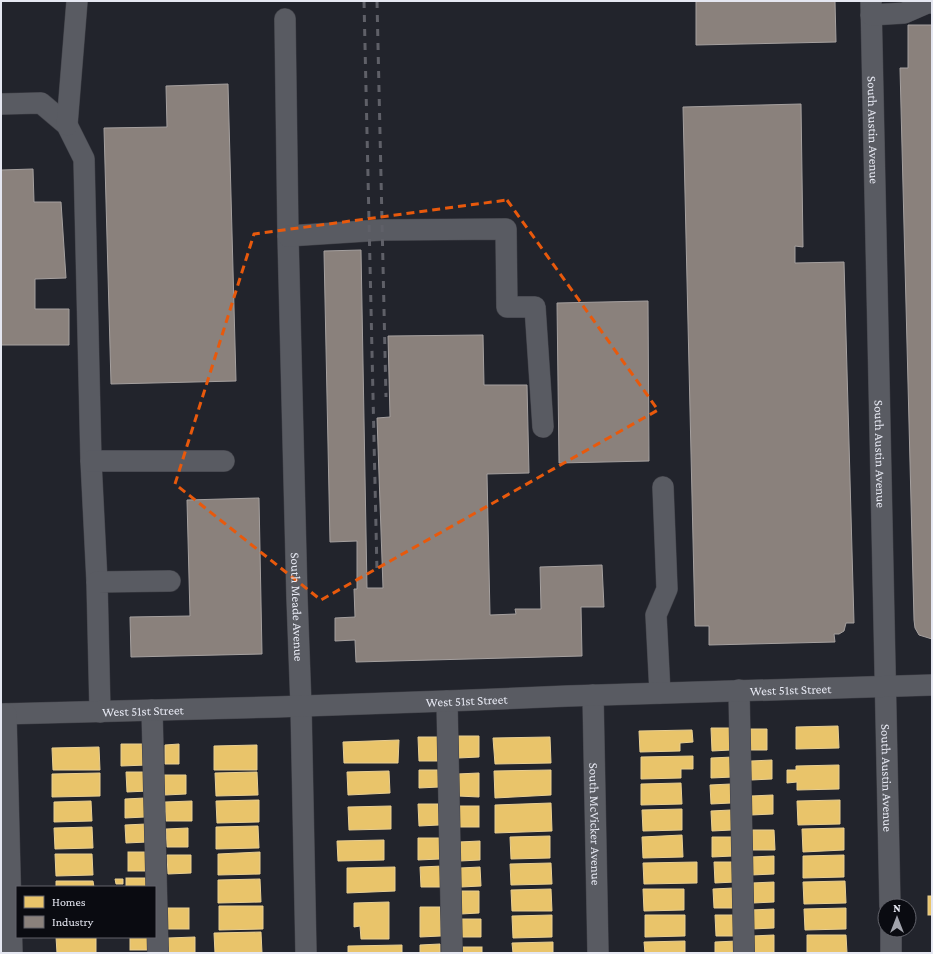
<svg xmlns="http://www.w3.org/2000/svg" width="933" height="954" viewBox="0 0 933 954" font-family="'Crimson Pro',serif">
  <style>
    .homes { fill: #e9c46a; stroke: #e8ce92 }
    .industry { fill: #8a817c; stroke: #a5a09f }
    .lines { fill: none; stroke-linecap: round; stroke-linejoin: round }
    .minor-casing { stroke: #404148; stroke-width: 22 }
    .minor { stroke: #595b62; stroke-width: 21 }
    .rail { stroke: #5f6068; stroke-width: 3; stroke-dasharray: 7 7; stroke-linecap: butt }
    .marked { fill: none; stroke: #e8590c; stroke-width: 3; stroke-dasharray: 8 5; stroke-linejoin: round }
    .labels { text-anchor: middle; stroke-width: 4; stroke-linejoin: round; paint-order: stroke }
    .street-label { font-size: 13px; fill: #e5e7f1; stroke: #0a0b11 }
  </style>
  <rect width="100%" height="100%" fill="#22242c"/>
  <g class="homes">
    <polygon points="838,726 839,748 796,749 796,727"/>
    <polygon points="711,728 730,728 731,750 712,751"/>
    <polygon points="749,729 767,729 767,750 750,750"/>
    <polygon points="692,730 693,742 680,743 680,751 640,752 639,731"/>
    <polygon points="457,736 479,736 479,757 458,758"/>
    <polygon points="418,737 439,737 440,761 419,761"/>
    <polygon points="550,737 551,763 495,764 493,738"/>
    <polygon points="399,740 398,763 344,763 343,742"/>
    <polygon points="121,744 147,744 147,765 121,766"/>
    <polygon points="179,744 179,764 165,764 165,745"/>
    <polygon points="257,745 257,770 214,770 214,746"/>
    <polygon points="99,747 100,770 53,770 52,748"/>
    <polygon points="693,756 693,769 681,769 681,778 641,779 641,757"/>
    <polygon points="733,757 733,777 711,778 711,758"/>
    <polygon points="772,760 772,779 751,780 751,761"/>
    <polygon points="839,765 839,789 797,790 797,782 787,783 787,770 796,770 796,766"/>
    <polygon points="419,770 438,770 439,787 419,788"/>
    <polygon points="551,770 551,795 495,798 494,771"/>
    <polygon points="389,771 390,793 348,795 347,772"/>
    <polygon points="126,772 148,772 148,791 127,792"/>
    <polygon points="257,772 258,795 216,796 215,773"/>
    <polygon points="100,773 100,796 52,797 52,774"/>
    <polygon points="479,773 479,797 458,796 457,774"/>
    <polygon points="164,775 186,775 186,794 165,795"/>
    <polygon points="681,783 682,804 641,805 641,784"/>
    <polygon points="731,784 731,803 711,804 710,785"/>
    <polygon points="773,795 773,814 751,815 751,796"/>
    <polygon points="145,798 145,817 125,818 125,799"/>
    <polygon points="259,800 259,822 217,823 216,801"/>
    <polygon points="840,800 840,824 798,825 797,801"/>
    <polygon points="91,801 92,821 54,822 54,802"/>
    <polygon points="192,801 192,821 166,821 165,802"/>
    <polygon points="551,803 552,831 495,833 495,805"/>
    <polygon points="418,804 438,804 439,825 419,826"/>
    <polygon points="391,806 391,829 349,830 348,807"/>
    <rect x="459" y="806" width="20" height="21"/>
    <polygon points="682,809 682,830 643,831 642,810"/>
    <polygon points="731,810 732,830 712,831 711,811"/>
    <polygon points="146,824 147,842 126,843 125,825"/>
    <polygon points="258,826 259,848 216,849 216,827"/>
    <polygon points="92,827 93,848 55,849 54,828"/>
    <polygon points="188,828 188,847 167,847 166,829"/>
    <polygon points="844,828 844,850 803,852 802,829"/>
    <polygon points="751,830 774,830 775,850 751,850"/>
    <polygon points="682,835 683,857 643,858 642,837"/>
    <polygon points="550,836 550,858 511,859 510,837"/>
    <polygon points="712,837 733,837 733,856 712,857"/>
    <polygon points="418,838 440,838 440,859 418,860"/>
    <polygon points="384,840 384,860 338,861 337,841"/>
    <polygon points="480,841 480,860 460,861 459,842"/>
    <rect x="128" y="852" width="21" height="19"/>
    <polygon points="260,852 260,874 218,875 218,854"/>
    <polygon points="55,854 92,854 93,875 56,876"/>
    <polygon points="167,855 191,855 191,873 168,874"/>
    <polygon points="844,855 844,877 803,878 803,856"/>
    <polygon points="774,856 774,874 751,875 751,857"/>
    <polygon points="697,862 697,883 644,884 643,863"/>
    <polygon points="714,862 735,862 735,882 715,883"/>
    <polygon points="551,863 552,884 511,885 510,864"/>
    <polygon points="443,866 443,887 421,887 420,867"/>
    <polygon points="395,867 395,891 347,893 347,868"/>
    <polygon points="480,867 481,886 461,887 460,868"/>
    <rect x="126" y="878" width="24" height="9"/>
    <polygon points="115,879 123,879 123,884 116,884"/>
    <polygon points="260,879 261,902 218,903 218,880"/>
    <polygon points="56,881 93,881 94,887 56,887"/>
    <polygon points="845,881 846,903 804,904 803,882"/>
    <polygon points="774,882 774,902 753,903 752,883"/>
    <polygon points="734,888 735,908 714,908 713,889"/>
    <polygon points="551,889 552,911 512,911 511,890"/>
    <polygon points="643,889 684,889 684,910 644,911"/>
    <polygon points="460,891 479,891 479,913 461,914"/>
    <rect x="928" y="896" width="4" height="19"/>
    <polygon points="389,902 389,939 361,939 360,926 354,927 354,903"/>
    <polygon points="219,906 263,906 263,929 219,930"/>
    <polygon points="420,907 440,907 441,936 420,937"/>
    <rect x="166" y="908" width="23" height="21"/>
    <polygon points="846,908 846,929 805,930 804,909"/>
    <polygon points="774,909 774,928 752,929 751,910"/>
    <polygon points="552,915 552,937 513,938 512,916"/>
    <polygon points="645,915 685,915 685,936 645,937"/>
    <polygon points="715,915 737,915 738,936 716,936"/>
    <polygon points="460,919 481,919 481,937 461,937"/>
    <polygon points="261,932 262,953 215,953 214,933"/>
    <polygon points="774,935 774,953 752,953 752,936"/>
    <polygon points="807,935 846,935 847,953 807,953"/>
    <polygon points="56,937 96,937 96,953 57,953"/>
    <rect x="130" y="937" width="21" height="13"/>
    <polygon points="195,937 195,953 169,953 168,938"/>
    <polygon points="685,941 685,953 645,953 644,942"/>
    <polygon points="737,941 738,953 715,953 715,942"/>
    <polygon points="553,942 553,953 513,953 512,943"/>
    <polygon points="440,944 440,953 420,953 420,945"/>
    <polygon points="402,945 402,953 348,953 348,946"/>
    <rect x="461" y="947" width="21" height="6"/>
  </g>
  <g class="industry">
    <polygon points="696,1 835,1 836,42 696,45"/>
    <polygon points="908,25 932,25 932,639 919,635 915,628 914,620 900,68 908,68"/>
    <polygon points="228,84 236,381 111,384 104,128 167,127 166,86"/>
    <polygon points="801,104 803,247 795,246 795,263 844,262 854,623 846,623 844,631 839,634 834,634 835,642 709,645 709,626 695,626 683,107"/>
    <polygon points="33,169 34,202 61,202 66,278 35,279 35,309 69,309 69,345 1,345 1,170"/>
    <polygon points="361,250 367,588 383,588 377,418 390,417 388,336 483,335 484,385 527,385 529,473 487,474 490,615 516,614 515,609 541,609 540,567 602,565 604,607 581,607 582,656 356,662 355,640 335,641 335,618 355,617 354,589 357,589 357,541 330,542 324,251"/>
    <polygon points="648,301 649,461 559,463 557,303"/>
    <polygon points="259,498 262,654 131,657 130,617 190,616 187,500"/>
  </g>
  <g class="lines">
    <defs>
      <g id="minor">
        <path id="s1" d="M871,1L890,906"/>
        <polyline points="871,15 904,13 927,3 932,3"/>
        <path id="s2" d="M285,19L288,236L297,598L301,706L306,953"/>
        <polyline points="1,104 41,103 67,125 84,159 91,461 97,582"/>
        <polyline points="67,125 77,1"/>
        <polyline points="288,236 382,230 506,229 507,307 535,307 543,427"/>
        <polyline points="91,461 224,461"/>
        <polyline points="739,690 744,953"/>
        <polyline points="660,693 656,615 667,589 663,487"/>
        <path id="s3" d="M593,695L598,953"/>
        <polyline points="447,701 452,953"/>
        <polyline points="152,710 158,953"/>
        <polyline points="100,712 97,582 170,581"/>
        <path id="s4" d="M1,714L275,707L447,701L568,696L932,685"/>
        <polyline points="6,714 12,953"/>
        <polyline points="891,930 891,953"/>
      </g>
    </defs>
    <use href="#minor" class="minor-casing"/>
    <use href="#minor" class="minor"/>
    <g class="rail">
      <polyline points="364,1 377,571"/>
      <polyline points="377,1 386,397"/>
    </g>
  </g>
  <path class="marked" d="M507,200L658,410L321,600L175,484L254,234Z"/>
  <g class="labels">
    <g class="street-label">
      <text dy="5" stroke="none"><textPath href="#s1" startOffset="129">South Austin Avenue</textPath></text>
      <text dy="5" stroke="none"><textPath href="#s1" startOffset="453">South Austin Avenue</textPath></text>
      <text dy="5" stroke="none"><textPath href="#s2" startOffset="588">South Meade Avenue</textPath></text>
      <text dy="5" stroke="none"><textPath href="#s4" startOffset="790">West 51st Street</textPath></text>
      <text dy="5" stroke="none"><textPath href="#s4" startOffset="466">West 51st Street</textPath></text>
      <text dy="5" stroke="none"><textPath href="#s4" startOffset="142">West 51st Street</textPath></text>
      <text dy="5" stroke="none"><textPath href="#s1" startOffset="777">South Austin Avenue</textPath></text>
      <text dy="5" stroke="none"><textPath href="#s3" startOffset="129">South McVicker Avenue</textPath></text>
    </g>
  </g>
  <rect width="933" height="954" fill="none" stroke="#e5e7f1" stroke-width="4"/>
  <rect x="16" y="886" width="140" height="52" fill="#0a0b11" stroke="#62636b"/>
  <rect x="24" y="896" width="20" height="12" fill="#e9c46a" stroke="#62636b"/>
  <text x="52" y="906" font-size="12" fill="#e5e7f1">Homes</text>
  <rect x="24" y="916" width="20" height="12" fill="#8a817c" stroke="#62636b"/>
  <text x="52" y="926" font-size="12" fill="#e5e7f1">Industry</text>
  <g transform="translate(897 918)"><circle r="19" fill="#0a0b11" stroke="#62636b"/>
  <path d="M0-3L7 15L0 10L-7 15Z" fill="#a1a3ac"/>
  <text y="-6" font-size="11" font-weight="bold" text-anchor="middle" fill="#e5e7f1">N</text>
  </g>
</svg>
